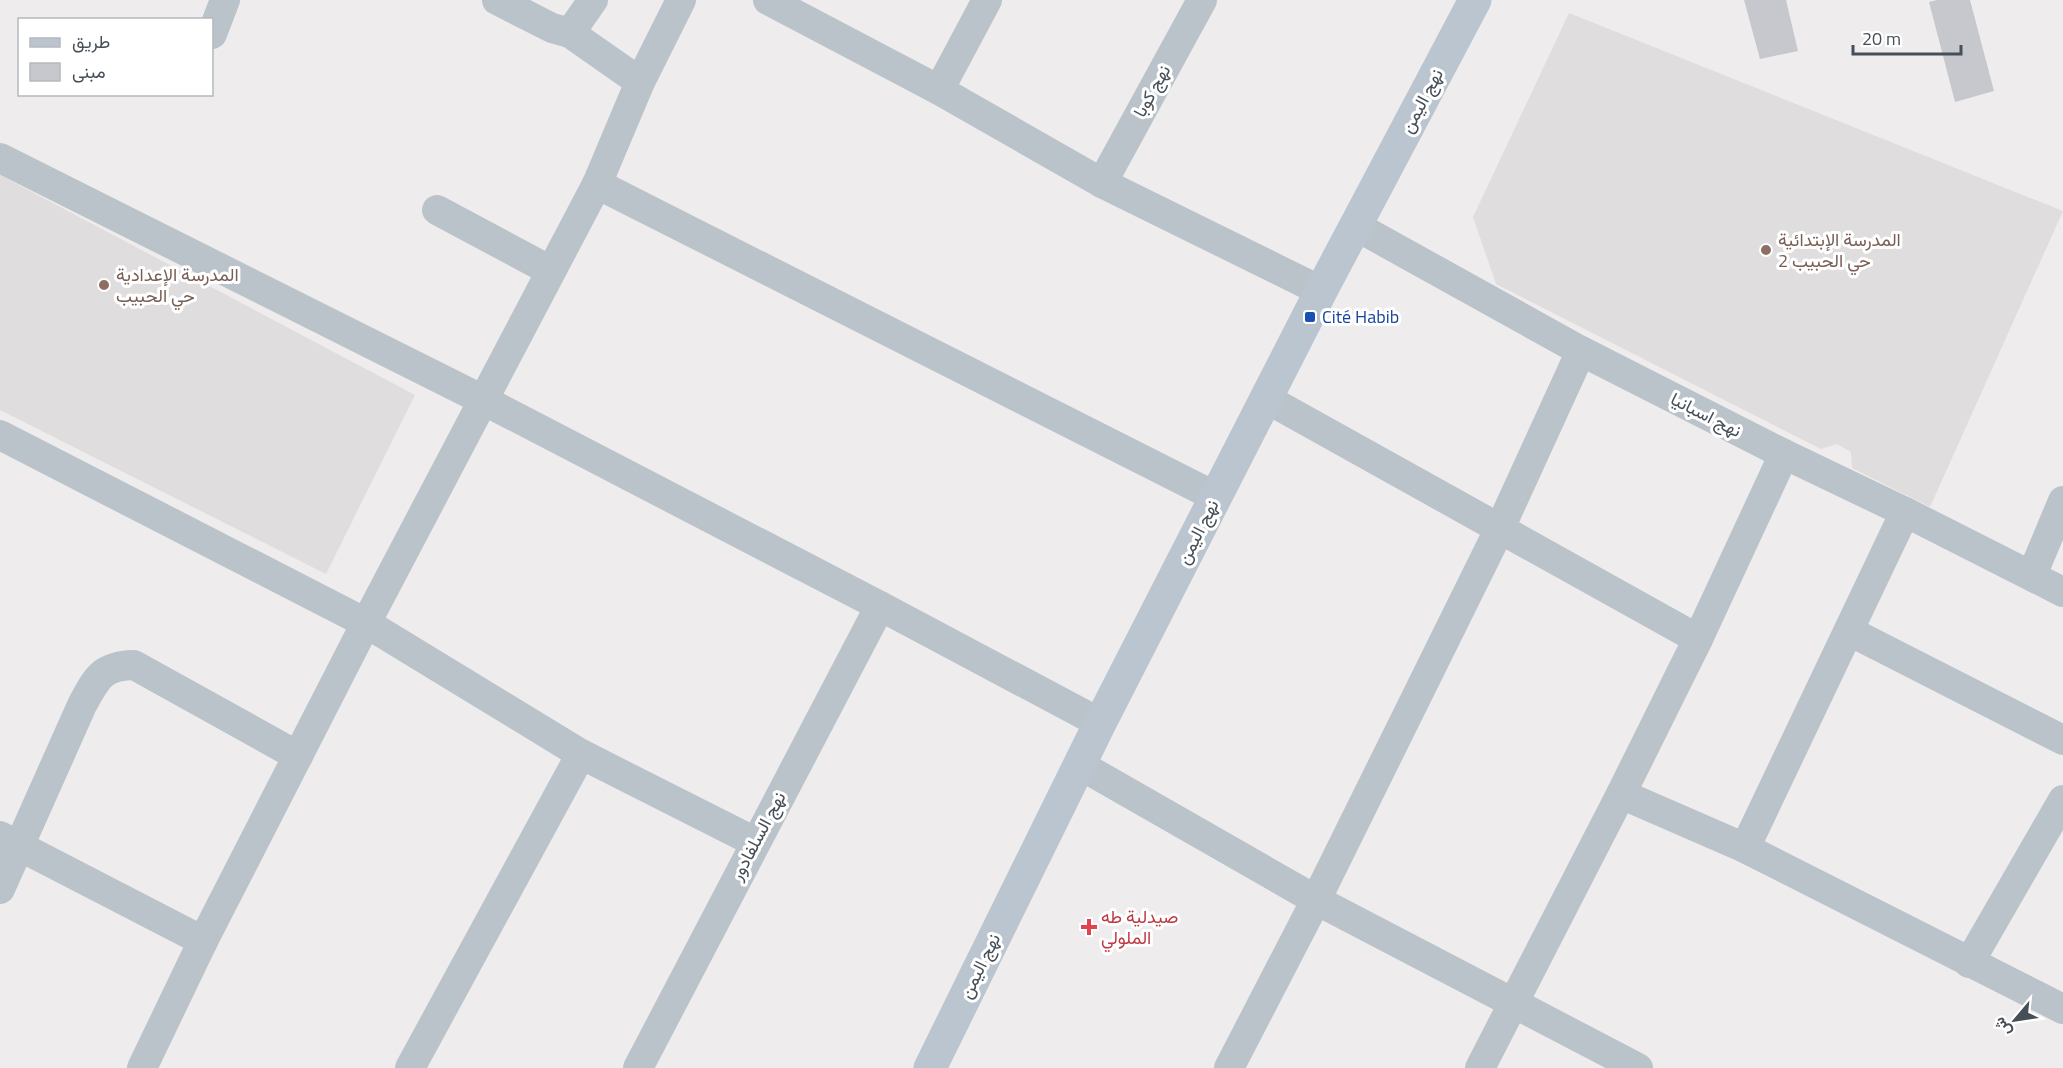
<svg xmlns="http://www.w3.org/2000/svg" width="2063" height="1068" viewBox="0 0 2063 1068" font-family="'Titillium Web',Vazirmatn,sans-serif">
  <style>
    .education { fill: #dfdddd }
    .building { fill: #c7c8ce }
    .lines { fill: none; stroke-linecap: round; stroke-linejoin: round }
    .minor { stroke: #bbc3ca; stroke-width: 30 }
    .secondary { stroke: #bac5cf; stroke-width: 33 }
    .education-dot { fill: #8d6e63; stroke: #fff; stroke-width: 2 }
    .transit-dot { fill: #1a4fb4; stroke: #fff; stroke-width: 2 }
    .health-dot { fill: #e0444e; stroke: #fff; stroke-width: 2 }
    .labels { text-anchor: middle; stroke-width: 6; stroke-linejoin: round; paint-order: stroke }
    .street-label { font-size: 18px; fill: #464f58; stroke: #fff }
    .education-label { font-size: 18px; fill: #785e54; stroke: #fff; text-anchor: start }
    .transit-label { font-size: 18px; fill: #164399; stroke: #fff; text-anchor: start }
    .health-label { font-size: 18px; fill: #be3a42; stroke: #fff; text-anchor: start }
  </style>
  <rect width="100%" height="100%" fill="#eeecec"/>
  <g class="education">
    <polygon points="1569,13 2063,211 1930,507 1852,468 1851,452 1837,444 1821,449 1496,284 1473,217"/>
    <polygon points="0,175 415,395 326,574 0,410"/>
  </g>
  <g class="building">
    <polygon points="1744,0 1786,0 1798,51 1760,59"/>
    <polygon points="1937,0 1970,0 1994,91 1955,102 1929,2"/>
  </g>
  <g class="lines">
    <g class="minor">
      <polyline points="497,0 552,28 570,33 593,0"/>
      <polyline points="768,0 939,90 1102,183 1321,291"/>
      <polyline points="570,33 640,82"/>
      <polyline points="212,34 225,0"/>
      <polyline points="939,90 987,0"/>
      <polyline points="0,158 483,400 880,606 1100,723"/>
      <polyline points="1102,183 1202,0"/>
      <polyline points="597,184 1216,497"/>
      <polyline points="437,210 551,271"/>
      <polyline points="1356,226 1581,351 1784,454 1905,512 2063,592"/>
      <polyline points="1267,399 1698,639"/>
      <polyline points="0,435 366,623 581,754 755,842"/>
      <polyline points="2032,575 2063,501"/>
      <polyline points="1849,631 2063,740"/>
      <polyline points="1080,765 1316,900 1638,1068"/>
      <polyline points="1621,794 1745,848 2063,1009"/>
      <polyline points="0,836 203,941"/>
      <polyline points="1745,848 1905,512"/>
      <path d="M0,889L82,705C97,678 101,666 134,665L298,756"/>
      <polyline points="1969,963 2063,800"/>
      <polyline points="142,1068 203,941 366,623 597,184 640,82 681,0"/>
      <polyline points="410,1068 581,754"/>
      <polyline points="638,1068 880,606"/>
      <polyline points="1229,1068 1316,900 1500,528 1581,351"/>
      <polyline points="1480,1068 1621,794 1698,639 1784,454"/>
    </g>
    <polyline class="secondary" points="930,1068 1100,723 1321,291 1475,0"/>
  </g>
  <g class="education-dot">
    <circle cx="1766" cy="250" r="6"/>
    <circle cx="104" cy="285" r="6"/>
  </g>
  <rect class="transit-dot" x="1304" y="311" width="12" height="12" rx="3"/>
  <path class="health-dot" d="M1086 918h6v6h6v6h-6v6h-6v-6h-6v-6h6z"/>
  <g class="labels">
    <g class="street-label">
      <text transform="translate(1152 91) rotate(-61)" y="6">نهج كوبا</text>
      <text transform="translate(1422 101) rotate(-62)" y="6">نهج اليمن</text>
      <text transform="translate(1706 415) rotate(27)" y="6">نهج اسبانيا</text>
      <text transform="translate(1198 532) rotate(-63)" y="6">نهج اليمن</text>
      <text transform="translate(758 836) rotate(-62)" y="6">نهج السلفادور</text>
      <text transform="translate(980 966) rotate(-64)" y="6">نهج اليمن</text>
    </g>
    <g class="education-label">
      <text x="1778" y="246">المدرسة الإبتدائية<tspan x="1778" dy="21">حي الحبيب 2</tspan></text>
      <text x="116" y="281">المدرسة الإعدادية<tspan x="116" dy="21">حي الحبيب</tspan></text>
    </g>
    <g class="transit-label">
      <text x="1322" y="323">Cité Habib</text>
    </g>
    <g class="health-label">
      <text x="1101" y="923">صيدلية طه<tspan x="1101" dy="21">الملولي</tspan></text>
    </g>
  </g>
  <rect x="18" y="18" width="195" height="78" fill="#ffffff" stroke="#b5b9bc" stroke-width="1.5"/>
  <rect x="30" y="38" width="30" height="9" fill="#bac5cf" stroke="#b5b9bc" stroke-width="1.5"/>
  <text x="72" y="48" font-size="18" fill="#464f58">طريق</text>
  <rect x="30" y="63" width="30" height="18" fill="#c7c8ce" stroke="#b5b9bc" stroke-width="1.5"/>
  <text x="72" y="78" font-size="18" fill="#464f58">مبنى</text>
  <g transform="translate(2015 1020) rotate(241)" stroke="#ffffff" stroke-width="4.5" paint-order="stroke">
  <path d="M0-4.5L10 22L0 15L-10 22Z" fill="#464f58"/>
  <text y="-9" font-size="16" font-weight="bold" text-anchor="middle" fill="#464f58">ش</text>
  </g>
  <path d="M1853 45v9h108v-9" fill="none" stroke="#464f58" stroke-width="3"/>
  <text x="1862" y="45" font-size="18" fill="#464f58" stroke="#ffffff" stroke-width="4.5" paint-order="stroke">20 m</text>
</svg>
